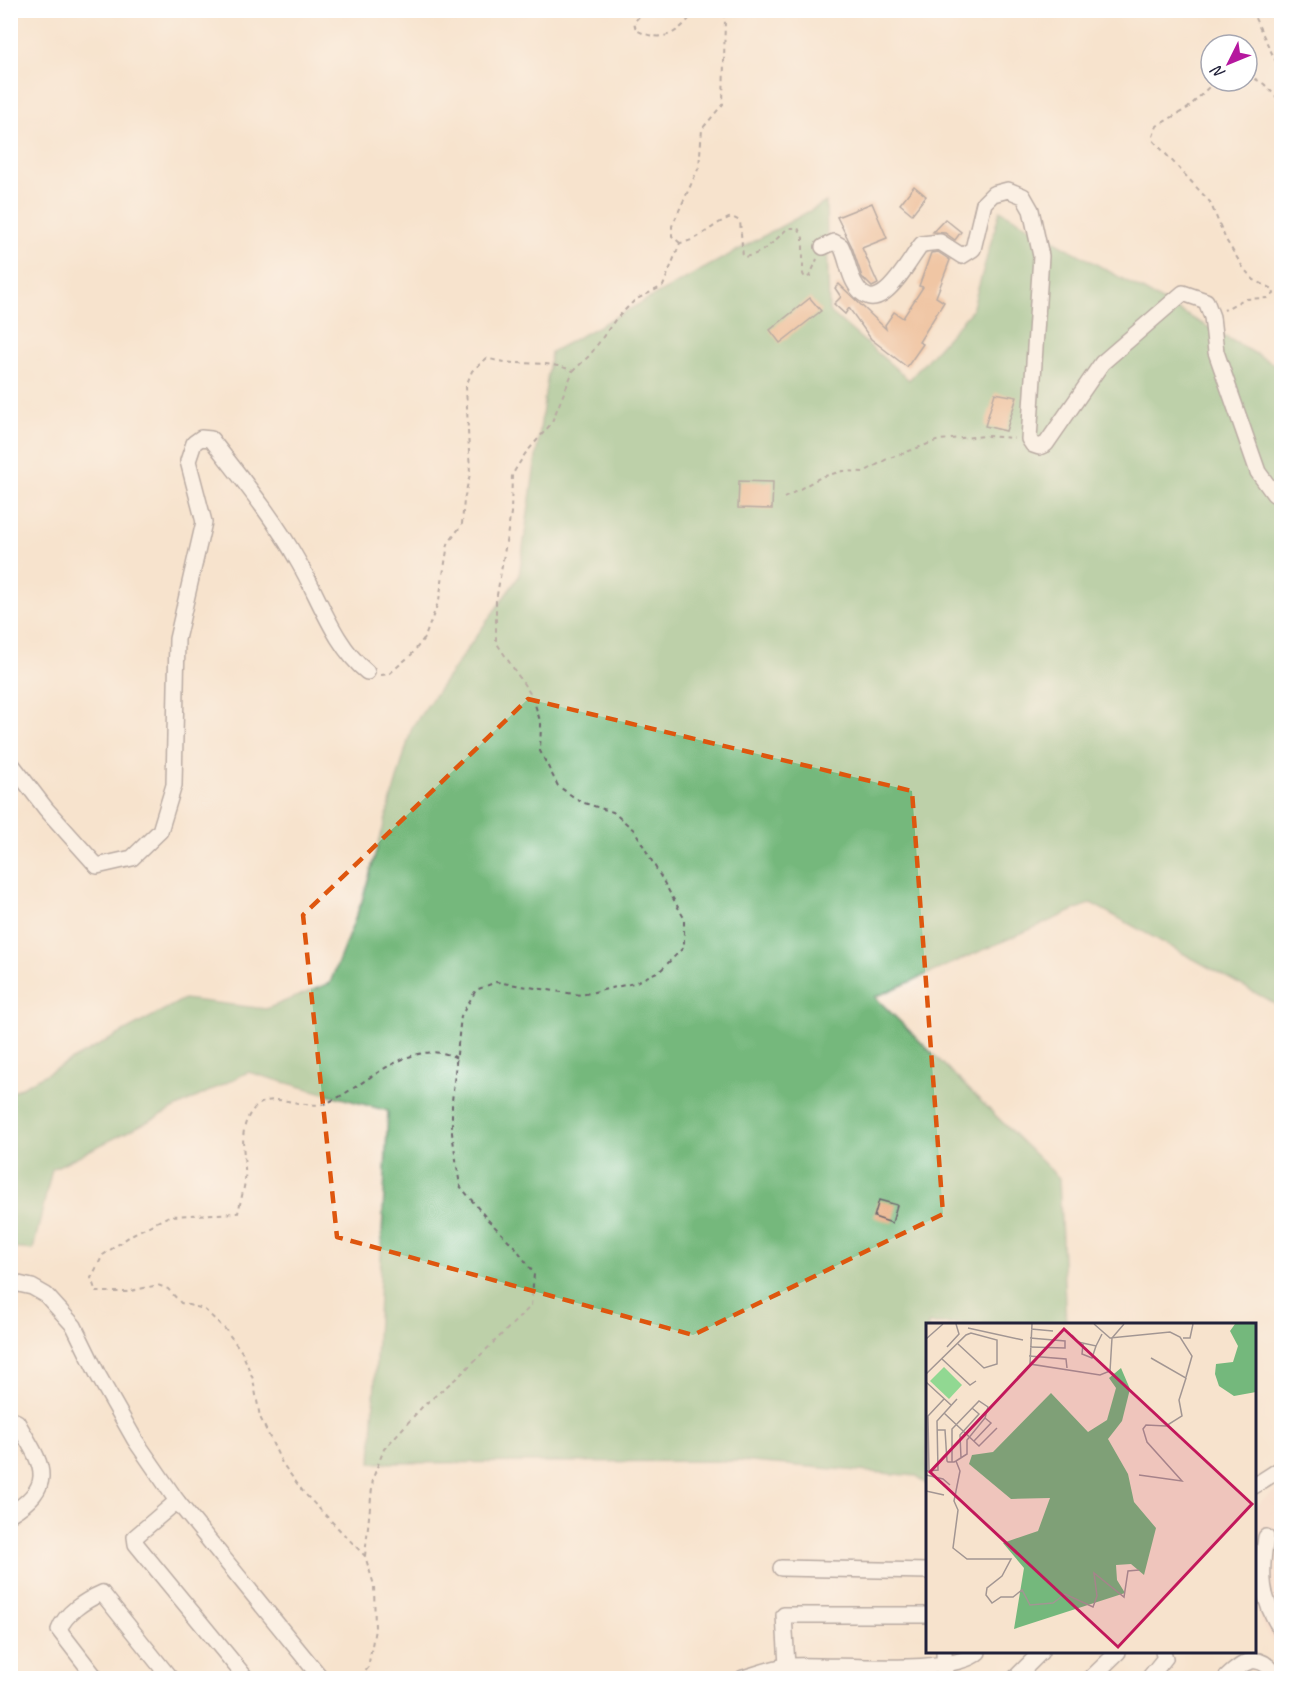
<svg xmlns="http://www.w3.org/2000/svg" width="1292" height="1689" viewBox="0 0 1292 1689" font-family="Caveat,sans-serif">
  <style>
    .built { fill: #f6d2c3 }
    .forest { fill: #74b87c; stroke: #4b6d5c; stroke-width: 1.5 }
    .building { fill: #e6a272 }
    .lines { fill: none; stroke-linecap: round; stroke-linejoin: round }
    .minor-casing { stroke: #6d666e; stroke-width: 18 }
    .path { stroke: #6d666e; stroke-width: 2; stroke-dasharray: 4.5 4.5; stroke-linecap: butt }
    .minor { stroke: #fff; stroke-width: 15 }
    .marked { fill: none; stroke: #de560e; stroke-width: 4.5; stroke-dasharray: 12 8; stroke-linejoin: round }
    .inset-road { fill: none; stroke: #a29693; stroke-width: 1.5 }
    .view { fill: #c2185b; fill-opacity: 0.15; stroke: #c2185b; stroke-width: 3 }
    .inset-edge { fill: none; stroke: #22223b; stroke-width: 3 }
  </style>
  <rect width="100%" height="100%" fill="#fff"/>
  <filter id="ink" filterUnits="userSpaceOnUse"><feTurbulence type="fractalNoise" baseFrequency=".0167" numOctaves="2"/><feDisplacementMap in="SourceGraphic" scale="12" xChannelSelector="R" yChannelSelector="G"/><feConvolveMatrix kernelMatrix="1 2 1 2 8 2 1 2 1" color-interpolation-filters="sRGB"/></filter>
  <filter id="wash" filterUnits="userSpaceOnUse"><feTurbulence type="fractalNoise" baseFrequency=".008" numOctaves="4" result="noise"/><feDisplacementMap in="SourceGraphic" scale="24" xChannelSelector="R" yChannelSelector="G"/><feGaussianBlur stdDeviation="1.35" result="paint"/><feColorMatrix in="noise" values="0 0 0 0 0 0 0 0 0 0 0 0 0 0 0 0 0 1.4 0 .05"/><feComposite in="paint" operator="in"/></filter>
  <g filter="url(#wash)">
    <rect width="100%" height="100%" fill="#f7e3cd"/>
    <polygon class="built" points="1281,1485 1281,1655 1263,1625 1255,1602 1255,1507"/>
    <polygon class="forest" points="826,202 829,311 909,380 972,310 1000,210 1281,368 1281,1007 1091,903 875,997 1059,1178 1066,1324 928,1324 927,1485 917,1476 739,1461 371,1463 388,1111 248,1072 52,1169 33,1250 11,1248 11,1093 184,999 266,1009 330,983 362,901 412,727 519,576 551,352"/>
    <g id="blocks">
      <g class="building">
        <polygon points="914,186 926,196 912,214 900,204"/>
        <polygon points="872,203 887,238 862,248 878,284 872,287 862,277 852,247 837,217"/>
        <polygon points="945,219 961,232 955,240 945,233 933,232"/>
        <polygon points="938,252 950,260 936,297 944,302 919,342 923,344 907,367 871,339 849,308 845,314 834,304 841,297 835,288 839,284 886,329 885,325 894,312 903,318 923,287 919,286 931,253"/>
        <polygon points="810,298 821,311 780,343 770,330"/>
        <polygon points="995,393 1017,397 1006,431 985,426"/>
        <polygon points="739,481 773,482 772,509 738,508"/>
        <polygon points="879,1200 897,1205 892,1223 874,1217"/>
      </g>
    </g>
  </g>
  <g filter="url(#ink)">
    <use href="#blocks" fill-opacity="0" stroke="#6d666e" stroke-width="1.5"/>
    <g class="lines">
      <defs>
        <g id="minor">
          <path d="M823,247L834,242L841,246C847,258 848,271 854,282C877,327 909,259 922,244L940,242L962,256L973,249L984,203L993,194L1008,190L1023,196L1031,210L1041,256L1029,439L1033,445L1039,447L1046,444L1102,363L1183,293L1206,301L1212,317L1216,352L1258,472L1274,494L1282,498"/>
          <path d="M10,762L46,809L97,866L132,858L160,831L174,785L177,639L204,522L188,461L194,443L201,438L211,439C242,479 274,518 299,563C320,599 334,645 367,672"/>
          <polyline points="10,1282 32,1287 46,1295 74,1326 98,1375 135,1440 177,1501 321,1678"/>
          <path d="M10,1419L17,1422C40,1463 60,1483 10,1514"/>
          <polyline points="1254,1486 1282,1468"/>
          <polyline points="177,1501 135,1537 136,1544 246,1678"/>
          <path d="M1266,1537C1260,1574 1260,1599 1282,1631"/>
          <polyline points="781,1568 928,1571"/>
          <polyline points="944,1652 945,1678"/>
          <polyline points="787,1666 784,1615 928,1615"/>
          <path d="M96,1678L59,1630C65,1613 86,1600 102,1593L170,1678"/>
          <path d="M743,1678C757,1674 772,1668 787,1666C829,1663 952,1677 978,1652"/>
          <polyline points="1015,1678 1041,1652"/>
          <polyline points="1091,1678 1118,1652"/>
          <polyline points="1149,1678 1165,1658 1163,1652"/>
          <path d="M1226,1678C1246,1659 1260,1651 1278,1678"/>
        </g>
      </defs>
      <use href="#minor" class="minor-casing"/>
      <g class="path">
        <path d="M645,10L634,22L636,30C664,44 678,34 696,10"/>
        <polyline points="1251,10 1282,74"/>
        <polyline points="1247,74 1264,84 1282,103"/>
        <polyline points="1215,81 1188,108 1157,126 1152,139 1210,202 1226,240 1244,269 1254,280 1273,289 1274,294 1268,298 1244,299 1224,310"/>
        <polyline points="680,243 672,236 672,226 699,167 702,129 723,104 725,19 722,10"/>
        <polyline points="784,498 821,477 843,471 864,472 887,459 939,440 986,436 1014,438"/>
        <path d="M381,675L389,674L412,654L425,637L439,600L448,544L462,524L464,500L470,474L466,386L472,371L487,358C516,368 546,358 573,371"/>
        <path d="M365,1556L373,1478L384,1449L423,1406L459,1376L531,1306L534,1274L516,1248L488,1220L460,1186L452,1133V1101L461,1016L476,990L496,982L581,995L634,983L661,970L684,947V918L635,831L613,812L581,802L558,786L540,751L541,724L533,698L496,642V601L511,513L512,475L525,454L551,424L573,371L590,355L615,320L635,300L663,286L680,243C702,240 712,223 732,217L740,221L743,257C763,255 774,241 788,228H798L803,238V274L805,278L810,276L817,259"/>
        <path d="M360,1678L368,1668L375,1629L374,1585L365,1556L304,1493L282,1463L260,1417L253,1379L242,1352L225,1329L204,1309L181,1303L168,1289L158,1285L126,1292H96L91,1278L103,1255L133,1234L169,1216L238,1213C240,1203 243,1193 245,1182C247,1158 236,1132 252,1111C271,1086 304,1113 329,1102C368,1084 412,1036 457,1058"/>
      </g>
      <use href="#minor" class="minor"/>
    </g>
  </g>
  <path d="M0 0H1292V1689H0ZM528,699L912,791L943,1214L693,1335L337,1237L303,915Z" fill="#f7e3cd" fill-opacity=".55" fill-rule="evenodd"/>
  <path class="marked" d="M528,699L912,791L943,1214L693,1335L337,1237L303,915Z"/>
  <g transform="translate(926 1323)">
    <rect width="330" height="330" fill="#f7e3cd"/>
    <path d="M18,44L36,62L23,76L4,58Z" fill="#91d892"/>
    <path d="M309,1H330V69L308,73L293,63L289,51L290,41L307,39L312,23L304,8ZM195,45L204,66L196,98L182,116L202,151L208,179L230,205L218,252L205,241L190,242L191,257L199,270L88,306L98,245L77,220L112,208L124,175L85,176L43,141L46,132L67,129L125,70L162,109L181,97L190,65L183,55Z" fill="#74b87c"/>
    <path class="inset-road" d="M106,1L104,41L174,52L184,48L186,15L198,1M168,1L184,15L244,9L254,14L266,33L260,54M42,5L97,17M105,6L127,8M146,12L152,19L170,23L176,11M257,15H264L267,1M0,16L17,1M157,21L156,31L166,35L170,23M21,24L33,11L30,1M104,24L139,25V18L104,15M103,33L140,36L141,45M16,36L44,62L50,58M0,51L40,12L45,10L71,17V41L58,45L32,21M0,59L25,82M18,90L53,123L71,105M11,107H19L21,138L22,139H28L30,138L41,131V117L59,95L62,84L53,78L26,106V139M48,118L65,100L59,95M35,135L34,112L53,91L46,85M30,138L34,148L28,178L32,187L27,225L41,236H85L76,253L61,265L60,272L66,280L75,274H87L96,267L104,282L127,280L139,271L167,284L171,273L168,250L198,274L202,248L213,247M0,148L12,147L11,98L31,76M3,148L2,93L18,76M0,152L17,156L24,162M213,152L256,158L221,119L217,106L220,102L240,103L256,93L253,77L260,55L225,35M0,168L18,172"/>
    <path class="view" d="M138,6L326,181L192,324L4,149Z"/>
    <rect width="330" height="330" class="inset-edge"/>
  </g>
  <rect width="1292" height="1689" fill="none" stroke="#fff" stroke-width="36"/>
  <g transform="translate(1229 63) rotate(227)"><circle r="28" fill="#ffffff" stroke="#a7a7b1" stroke-width="1.5"/>
  <path d="M0-4.5L10 22L0 15L-10 22Z" fill="#b5179e"/>
  <text y="-9" font-size="16" font-weight="bold" text-anchor="middle" fill="#22223b">N</text>
  </g>
</svg>
